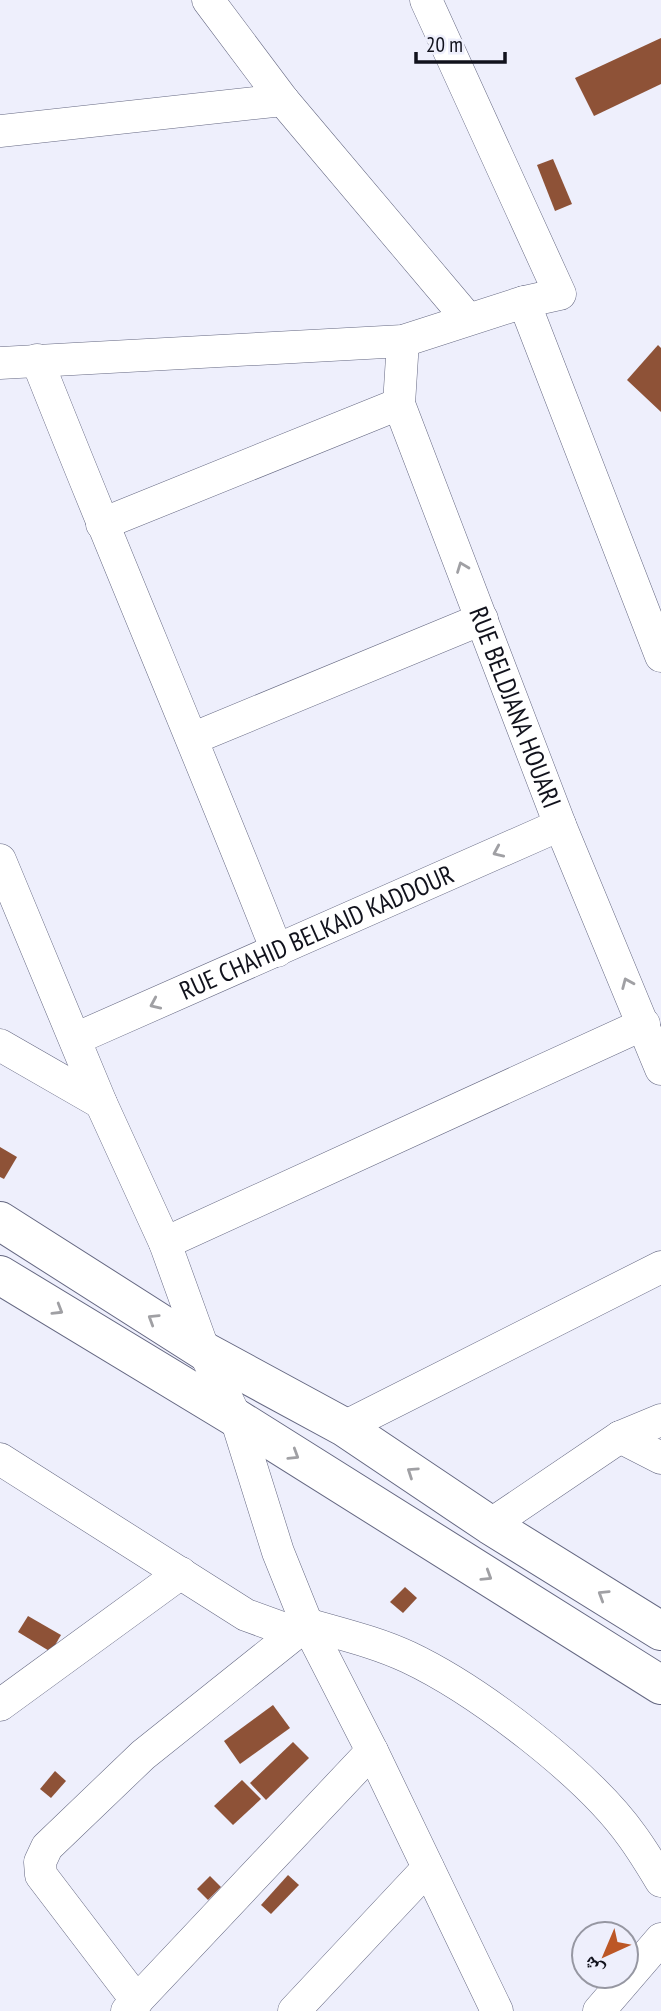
<svg xmlns="http://www.w3.org/2000/svg" width="661" height="2011" viewBox="0 0 661 2011" font-family="'PT Sans Narrow','Noto Naskh Arabic',sans-serif">
  <style>
    .building { fill: #8e5237 }
    .lines { fill: none; stroke-linecap: round; stroke-linejoin: round }
    .street-casing { stroke: #656882; stroke-width: 33 }
    .secondary-casing { stroke: #656882; stroke-width: 40 }
    .street { stroke: #fff; stroke-width: 32 }
    .secondary { stroke: #fff; stroke-width: 38 }
    .oneway { stroke: #a0a0a4 }
    .labels { text-anchor: middle; stroke-width: 6; stroke-linejoin: round; paint-order: stroke }
    .street-label { font-size: 26px; fill: #11121c; stroke: #eeeffc }
  </style>
  <rect width="100%" height="100%" fill="#eeeffc"/>
  <g class="building">
    <polygon points="661,38 661,84 594,116 575,78"/>
    <polygon points="553,159 572,204 555,211 537,165"/>
    <polygon points="658,345 661,348 661,412 627,380"/>
    <polygon points="0,1147 17,1157 4,1179 0,1177"/>
    <polygon points="405,1587 417,1598 403,1613 390,1602"/>
    <polygon points="28,1616 61,1635 51,1652 18,1632"/>
    <polygon points="273,1705 290,1728 240,1764 224,1741"/>
    <polygon points="293,1742 309,1758 266,1800 250,1783"/>
    <polygon points="55,1771 66,1781 51,1798 40,1789"/>
    <polygon points="242,1780 261,1799 233,1825 214,1806"/>
    <polygon points="288,1875 299,1885 271,1914 261,1905"/>
    <polygon points="210,1876 221,1887 208,1900 197,1889"/>
  </g>
  <g class="lines">
    <defs>
      <g id="street">
        <polyline points="208,0 283,100 467,318"/>
        <polyline points="426,0 560,294 524,302"/>
        <polyline points="0,131 283,100"/>
        <path id="s1" d="M403,341L399,404L560,825L661,1069"/>
        <path d="M37,360C115,557 199,753 277,951"/>
        <polyline points="0,363 403,341 524,302 661,656"/>
        <polyline points="102,524 399,404"/>
        <polyline points="194,738 482,619"/>
        <polyline points="0,860 101,1103 165,1243 204,1351 236,1418 278,1552 307,1624 372,1751 497,2011"/>
        <path id="s2" d="M75,1039L560,825"/>
        <polyline points="0,1045 101,1103"/>
        <polyline points="165,1243 644,1024"/>
        <polyline points="344,1427 661,1267"/>
        <polyline points="620,1437 661,1458"/>
        <polyline points="0,1459 246,1615 296,1633"/>
        <polyline points="490,1525 620,1437 661,1420"/>
        <polyline points="0,1705 181,1573"/>
        <path d="M137,2001L41,1875L40,1862L47,1847L143,1755L307,1624C341,1634 376,1642 408,1657C478,1690 588,1774 632,1836C643,1851 652,1866 661,1881"/>
        <polyline points="127,2011 372,1751"/>
        <polyline points="294,2011 428,1868"/>
        <polyline points="599,2011 661,1939"/>
      </g>
      <g id="secondary">
        <polyline points="0,1221 204,1351 344,1427 490,1525 661,1631"/>
        <polyline points="0,1275 236,1418 661,1685"/>
      </g>
    </defs>
    <use href="#street" class="street-casing"/>
    <use href="#secondary" class="secondary-casing"/>
    <use href="#street" class="street"/>
    <use href="#secondary" class="secondary"/>
  </g>
  <defs><path id="oneway-chevron" d="M-2-3.5L2.5 0L-2 3.5" fill="none" stroke-width="1.6" stroke-linecap="round" stroke-linejoin="round" transform="scale(1.75)"/></defs>
  <g class="oneway">
    <use href="#oneway-chevron" transform="translate(462 567) rotate(-111)"/>
    <use href="#oneway-chevron" transform="translate(498 852) rotate(156)"/>
    <use href="#oneway-chevron" transform="translate(627 983) rotate(-113)"/>
    <use href="#oneway-chevron" transform="translate(155 1004) rotate(156)"/>
    <use href="#oneway-chevron" transform="translate(58 1310) rotate(31)"/>
    <use href="#oneway-chevron" transform="translate(153 1319) rotate(-148)"/>
    <use href="#oneway-chevron" transform="translate(294 1455) rotate(32)"/>
    <use href="#oneway-chevron" transform="translate(412 1472) rotate(-146)"/>
    <use href="#oneway-chevron" transform="translate(487 1576) rotate(32)"/>
    <use href="#oneway-chevron" transform="translate(603 1595) rotate(-148)"/>
  </g>
  <g class="labels">
    <g class="street-label">
      <text dy="9" stroke="none"><textPath href="#s1" startOffset="388">RUE BELDJANA HOUARI</textPath></text>
      <text dy="9" stroke="none"><textPath href="#s2" startOffset="264">RUE CHAHID BELKAID KADDOUR</textPath></text>
    </g>
  </g>
  <g transform="translate(605 1955) rotate(224)"><circle r="33" fill="#eeeffc" stroke="#9697a2" stroke-width="2"/>
  <path d="M0-5L12 26L0 18L-12 26Z" fill="#bc5726"/>
  <text y="-10" font-size="19" font-weight="bold" text-anchor="middle" fill="#11121c">ش</text>
  </g>
  <path d="M416 52v10h89v-10" fill="none" stroke="#11121c" stroke-width="3.5"/>
  <text x="426" y="52" font-size="21" fill="#11121c" stroke="#eeeffc" stroke-width="5" paint-order="stroke">20 m</text>
</svg>
